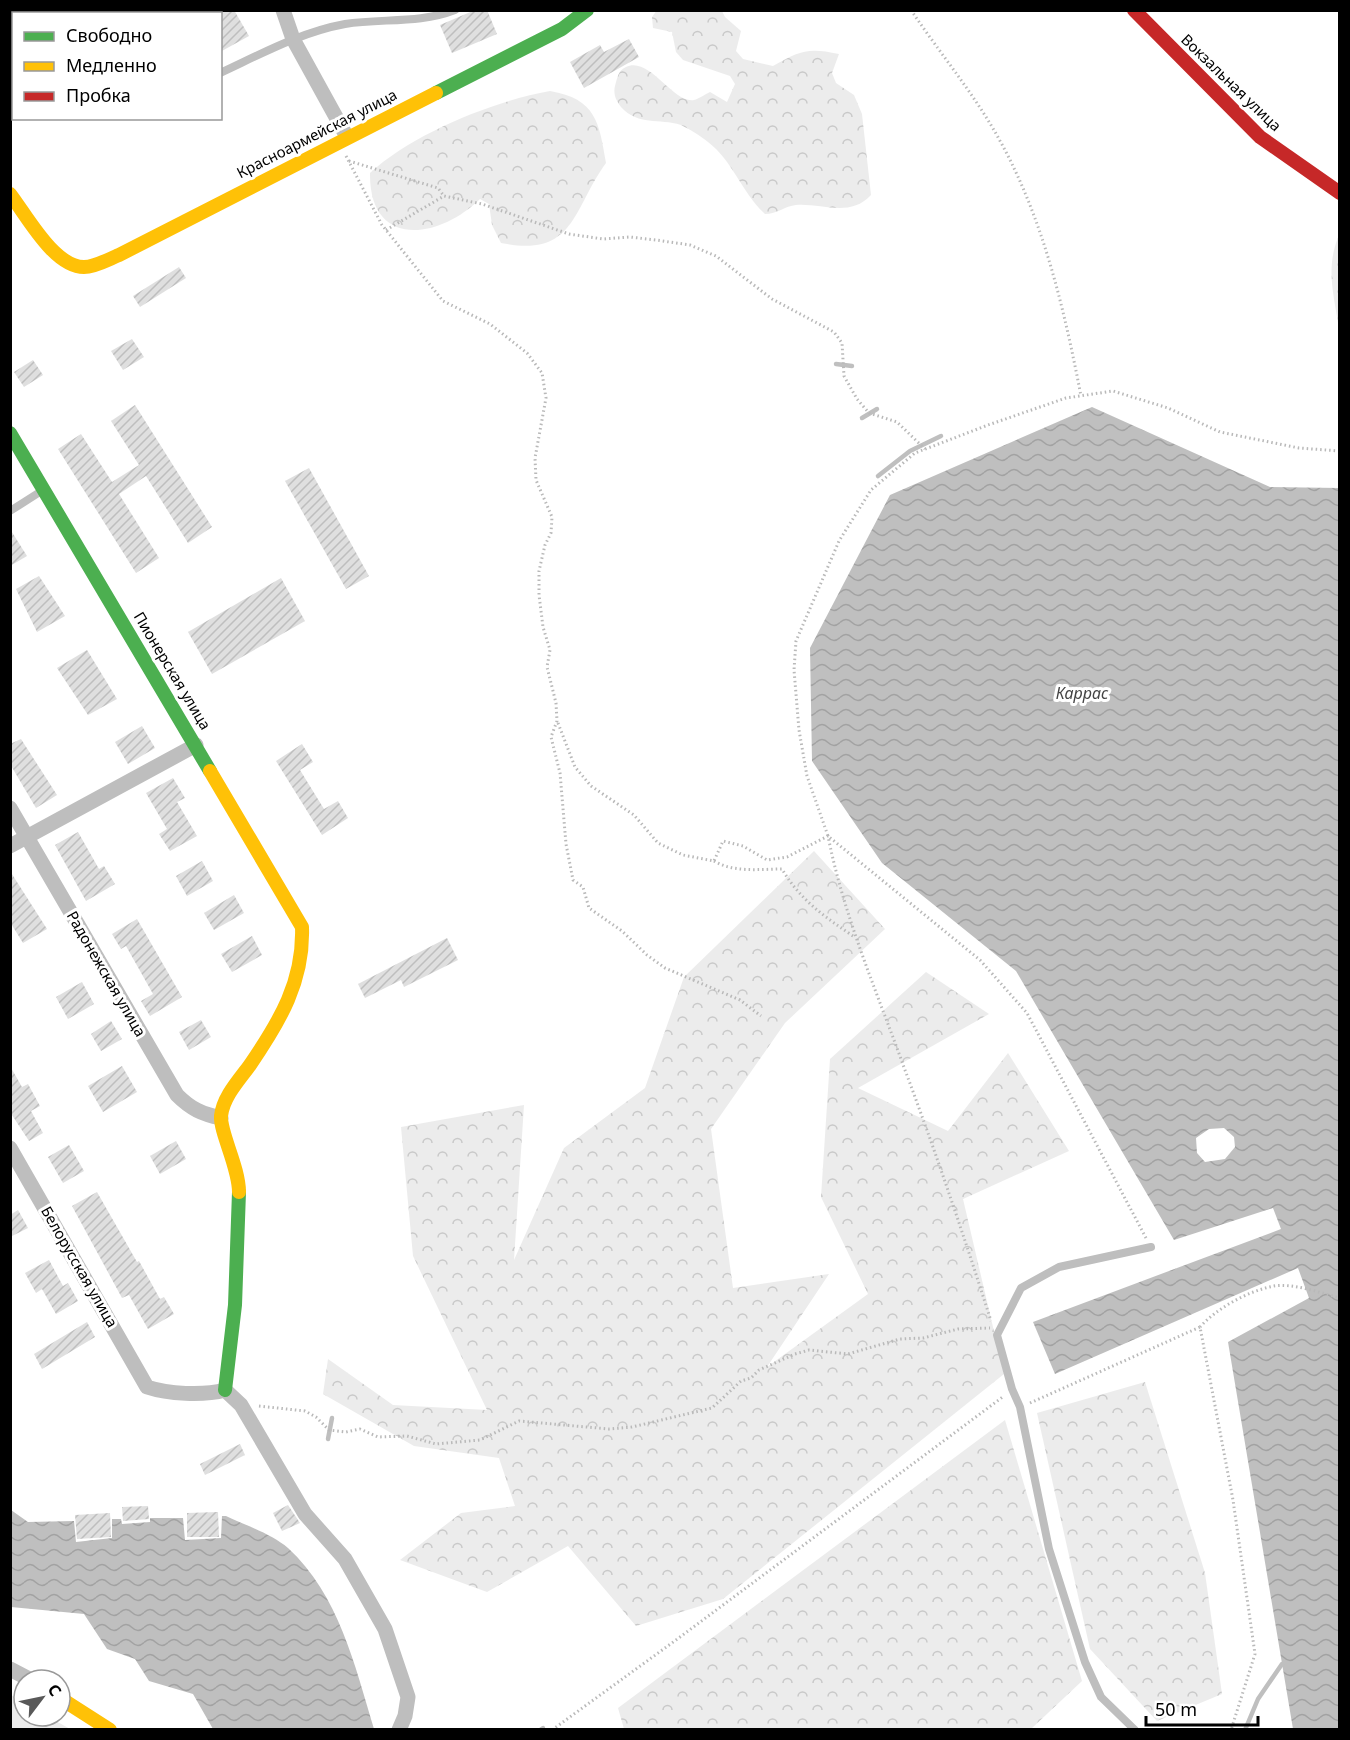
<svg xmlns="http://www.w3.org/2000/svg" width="1350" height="1740" viewBox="0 0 1350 1740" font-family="'Noto Sans',sans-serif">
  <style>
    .green { fill: #ececec }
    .forest { fill: url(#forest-crowns) }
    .water { fill: url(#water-waves); fill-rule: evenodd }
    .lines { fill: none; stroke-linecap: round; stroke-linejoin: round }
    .stream { stroke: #bfbfbf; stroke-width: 4.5 }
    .building { fill: url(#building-hatch) }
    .path { stroke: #b9b9b9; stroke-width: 3; stroke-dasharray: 1.5 3; stroke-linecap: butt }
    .lane { stroke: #bebebe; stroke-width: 8 }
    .street { stroke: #bebebe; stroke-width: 15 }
    .fast { stroke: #4caf50; stroke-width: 14 }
    .slow { stroke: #ffc107; stroke-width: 14 }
    .jam { stroke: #c62828; stroke-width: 14 }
    .labels { text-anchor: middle; stroke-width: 6; stroke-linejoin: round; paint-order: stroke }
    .street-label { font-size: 15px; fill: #000; stroke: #fff }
    .water-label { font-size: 16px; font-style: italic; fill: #444; stroke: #fff }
  </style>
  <defs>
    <pattern id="forest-crowns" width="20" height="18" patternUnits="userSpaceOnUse" patternTransform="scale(1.5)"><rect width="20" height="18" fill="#ececec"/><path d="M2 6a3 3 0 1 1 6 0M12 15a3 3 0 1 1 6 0" fill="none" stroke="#c9c9c9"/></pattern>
    <pattern id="water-waves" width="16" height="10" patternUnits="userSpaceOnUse" patternTransform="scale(1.5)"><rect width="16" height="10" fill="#bfbfbf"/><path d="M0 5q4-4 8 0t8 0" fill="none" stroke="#a2a2a2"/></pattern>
    <pattern id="building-hatch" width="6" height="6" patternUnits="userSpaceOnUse" patternTransform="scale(1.5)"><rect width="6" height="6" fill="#dfdfdf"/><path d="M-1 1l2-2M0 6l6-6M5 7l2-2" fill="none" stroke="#bebebe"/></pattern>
  </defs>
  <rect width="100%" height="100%" fill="#fff"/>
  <polygon class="green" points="11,1695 24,1703 24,1716 47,1716 70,1729 11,1729"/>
  <g class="forest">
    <path d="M657,10L722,11L725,17L741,31L736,51L743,59L773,66C799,51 808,47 839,54L832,73L836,83L854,95L862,114L871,195C850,218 822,203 796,205C785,206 777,214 765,214C742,193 733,161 708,142C701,136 689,129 681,125C659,118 638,126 621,107C616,100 613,94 615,86C617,79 618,70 626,67C650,56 673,104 694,100C699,99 705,94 710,92L727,102L735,84L730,76L683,60L676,52L672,32L653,28L652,17Z"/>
    <path d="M550,91C596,99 599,122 606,163C572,210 575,258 501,243L492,225L489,204L480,199C438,240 369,249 370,173C412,134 493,101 550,91Z"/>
    <path d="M1339,235V329C1334,295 1325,268 1339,235Z"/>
    <polygon points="814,851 885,929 785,1023 711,1129 733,1288 829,1274 767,1367 868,1294 821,1197 830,1059 926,972 989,1014 858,1088 948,1131 1008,1053 1069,1151 963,1199 1004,1374 723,1599 636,1626 568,1546 487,1592 400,1560 461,1513 515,1506 499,1458 414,1446 323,1394 328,1359 393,1405 487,1410 413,1256 401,1127 524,1105 514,1260 564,1148 645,1088 684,977"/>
    <polygon points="1145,1382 1205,1573 1222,1694 1157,1721 1090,1649 1037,1413"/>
    <polygon points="1005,1420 1082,1681 1031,1729 624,1729 618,1708"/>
  </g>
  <g class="water">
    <path d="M1092,407L1270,487L1339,488V1729H1293L1228,1342L1309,1298L1298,1268L1055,1374L1033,1322L1281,1229L1273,1208L1174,1240L1016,971L882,863L812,761L810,648L890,495ZM1224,1128L1234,1137L1235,1147L1225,1159L1205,1162L1197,1153L1196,1138L1209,1129Z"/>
    <path d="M11,1510L28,1522L74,1521L76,1542L112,1538V1519H121L122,1524L150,1522V1518H183L185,1540L221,1538L222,1516H226C245,1525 272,1534 288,1548C339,1595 355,1666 374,1729H213L193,1694L149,1681L135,1659L107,1649L84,1614L11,1607Z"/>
  </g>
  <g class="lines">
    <g class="stream">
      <polyline points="836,364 852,366"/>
      <polyline points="862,418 877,409"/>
      <polyline points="878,476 910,451 941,436"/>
      <polyline points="328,1439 332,1418"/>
      <polyline points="540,1730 543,1728"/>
      <polyline points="1245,1730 1258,1699 1282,1664"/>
    </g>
  </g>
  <g class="building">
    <polygon points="220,10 234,10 249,36 220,52"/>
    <polygon points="475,10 487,10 497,34 452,53 440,25"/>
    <polygon points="629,39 639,57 584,88 570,62 600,45 604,52"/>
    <polygon points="179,267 186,278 140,307 133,296"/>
    <polygon points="132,339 144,357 123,370 111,351"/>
    <polygon points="33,360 43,375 24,387 14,372"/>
    <polygon points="135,405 212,527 188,543 146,476 119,494 159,558 136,573 58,449 81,434 112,482 139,465 111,421"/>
    <polygon points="309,468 369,576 346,589 285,481"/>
    <polygon points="10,529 27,556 10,566"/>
    <polygon points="39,576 65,616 37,632 16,589"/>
    <polygon points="281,578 305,621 212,674 188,632"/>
    <polygon points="87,650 117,699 88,715 57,668"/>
    <polygon points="142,726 155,748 128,764 115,742"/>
    <polygon points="21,739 57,795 36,808 10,764 10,744"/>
    <polygon points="302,744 313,762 300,770 324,809 338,801 348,818 322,835 276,761"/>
    <polygon points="173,778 185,798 177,802 197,836 170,851 159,834 167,829 146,793"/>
    <polygon points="78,832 99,869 104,866 115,884 86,901 55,845"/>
    <polygon points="202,861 213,881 187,896 176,876"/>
    <polygon points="10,871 47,929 23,943 10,922"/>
    <polygon points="234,895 244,913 214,930 204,913"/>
    <polygon points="137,919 182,997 150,1016 141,1001 153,994 126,946 121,949 112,934"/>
    <polygon points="252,936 262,955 232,972 221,954"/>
    <polygon points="447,938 458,960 404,987 401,980 365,998 358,984"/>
    <polygon points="82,982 94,1004 68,1019 56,997"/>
    <polygon points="201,1020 211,1037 189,1050 179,1032"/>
    <polygon points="111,1021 122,1039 101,1051 91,1034"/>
    <polygon points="10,1066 22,1087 28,1084 40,1106 31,1111 43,1133 29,1141 10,1112"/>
    <polygon points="122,1066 137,1092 103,1112 88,1086"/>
    <polygon points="176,1141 186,1159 160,1174 150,1156"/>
    <polygon points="69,1145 84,1171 63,1183 48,1157"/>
    <polygon points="97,1192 137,1262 139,1261 160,1299 164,1297 174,1314 148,1329 129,1295 122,1298 72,1206"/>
    <polygon points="18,1210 28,1228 10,1237 10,1215"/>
    <polygon points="49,1260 63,1286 68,1283 78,1301 56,1314 42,1289 36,1293 25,1273"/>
    <polygon points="87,1322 95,1337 42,1369 34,1354"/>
    <polygon points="240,1444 245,1455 205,1475 200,1464"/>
    <polygon points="288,1505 300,1523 282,1531 273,1513"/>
    <polygon points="148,1506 149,1519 123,1521 122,1507"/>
    <polygon points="218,1512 219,1537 187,1537 187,1513"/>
    <polygon points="110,1513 111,1537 77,1539 75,1515"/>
  </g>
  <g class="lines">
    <g class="path">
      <path d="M911,10C939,52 975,95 999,139C1043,218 1064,308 1081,396"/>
      <polyline points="346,156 382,225 443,301 490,324 527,353 542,373 546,398 535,458 536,480 552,517 551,533 545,545 539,571 539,595 543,627 550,650 547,667 556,703 557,721 551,737 560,773 566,844 573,880 583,887 589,908 622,931 647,955 665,968 740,1000 761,1016"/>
      <polyline points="349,161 438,188 444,196"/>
      <polyline points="386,230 444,196 482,204 569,234 603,239 630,237 656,240 690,245 716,256 772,299 834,332 842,343 844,376 857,399 869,413 897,422 925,449"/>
      <path d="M558,723L575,767L591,786L634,815L658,843L683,855L714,861L723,841L743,846L767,860L787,857L828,836C844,917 877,992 905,1070C936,1153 964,1236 991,1321"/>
      <path d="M714,861C734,873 760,869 782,869C800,900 825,917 853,936"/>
      <polyline points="1146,1238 1027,1013 980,960 828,836 807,776 799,730 794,670 796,641 839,541 871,490 915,453 988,425 1066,398 1113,391 1168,408 1220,432 1299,448 1340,451"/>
      <path d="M1200,1327C1217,1308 1248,1291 1274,1286C1295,1283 1320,1293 1340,1298"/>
      <polyline points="1030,1403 1200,1327 1233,1500 1255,1654 1231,1730"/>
      <polyline points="259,1406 305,1411 316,1417 329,1430 346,1432 360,1429 378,1437 407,1436 436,1444 480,1440 519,1421 609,1429 632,1427 712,1408 741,1381 751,1378 759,1370 795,1354 809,1350 848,1354 900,1339 923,1338 958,1329 990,1328"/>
      <polyline points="552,1730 676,1640 1004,1396"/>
    </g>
    <g class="lane">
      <path d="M220,73C261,54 301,32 345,24C382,18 419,24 455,10"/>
      <polyline points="10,511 43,490"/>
      <polyline points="1135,1730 1101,1697 1085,1662 1049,1549 1020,1407 1012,1389 997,1335 1021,1288 1059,1267 1151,1247"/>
    </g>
    <g class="street">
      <polyline points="283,10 293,39 347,137"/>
      <path d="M10,808L177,1095C191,1109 202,1114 221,1118"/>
      <polyline points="10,846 196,745"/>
      <path d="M10,1148L147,1387C168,1394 203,1396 225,1390L241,1405L305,1514L345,1559L385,1629L408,1697L405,1716L399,1730"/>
      <polyline points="10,1669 31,1680"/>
    </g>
    <g class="fast">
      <polyline points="436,93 562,29 587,10"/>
      <polyline points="10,433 210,771"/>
      <polyline points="225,1390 235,1305 239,1192"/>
    </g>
    <g class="slow">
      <path d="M10,194C27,216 54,267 84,267C95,267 109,259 119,255L436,93"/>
      <path d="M210,771L302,927C304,981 280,1021 250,1065C239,1080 223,1097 221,1116C220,1133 239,1167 239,1192"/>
      <polyline points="60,1698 110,1730"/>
    </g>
    <polyline class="jam" points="1134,10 1260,137 1340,193"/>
  </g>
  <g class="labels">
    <g class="street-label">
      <text transform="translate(1231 83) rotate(44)" y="5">Вокзальная улица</text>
      <text transform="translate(317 134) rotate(-27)" y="5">Красноармейская улица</text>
      <text transform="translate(172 671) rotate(59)" y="5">Пионерская улица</text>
      <text transform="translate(106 974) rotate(60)" y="5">Радонежская улица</text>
      <text transform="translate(79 1267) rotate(60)" y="5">Белорусская улица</text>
    </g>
    <g class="water-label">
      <text x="1082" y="699">Каррас</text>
    </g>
  </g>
  <rect width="1350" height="1740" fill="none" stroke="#000000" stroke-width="24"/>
  <rect x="12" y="12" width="210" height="108" fill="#ffffff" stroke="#999999" stroke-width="1.5"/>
  <rect x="24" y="32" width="30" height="9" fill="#4caf50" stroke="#999999" stroke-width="1.5"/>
  <text x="66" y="42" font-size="18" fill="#000000">Свободно</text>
  <rect x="24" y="62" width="30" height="9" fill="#ffc107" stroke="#999999" stroke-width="1.5"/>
  <text x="66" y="72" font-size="18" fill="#000000">Медленно</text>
  <rect x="24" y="92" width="30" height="9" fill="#c62828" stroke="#999999" stroke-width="1.5"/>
  <text x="66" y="102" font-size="18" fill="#000000">Пробка</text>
  <g transform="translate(42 1698) rotate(58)"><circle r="28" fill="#ffffff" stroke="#999999" stroke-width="1.5"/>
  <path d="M0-4.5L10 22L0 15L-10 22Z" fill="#595959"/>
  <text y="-9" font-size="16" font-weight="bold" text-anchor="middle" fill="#000000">С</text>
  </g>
  <path d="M1146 1716v9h112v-9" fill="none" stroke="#000000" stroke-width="3"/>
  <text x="1155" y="1716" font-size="18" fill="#000000" stroke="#ffffff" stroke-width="4.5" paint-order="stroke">50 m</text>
</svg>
